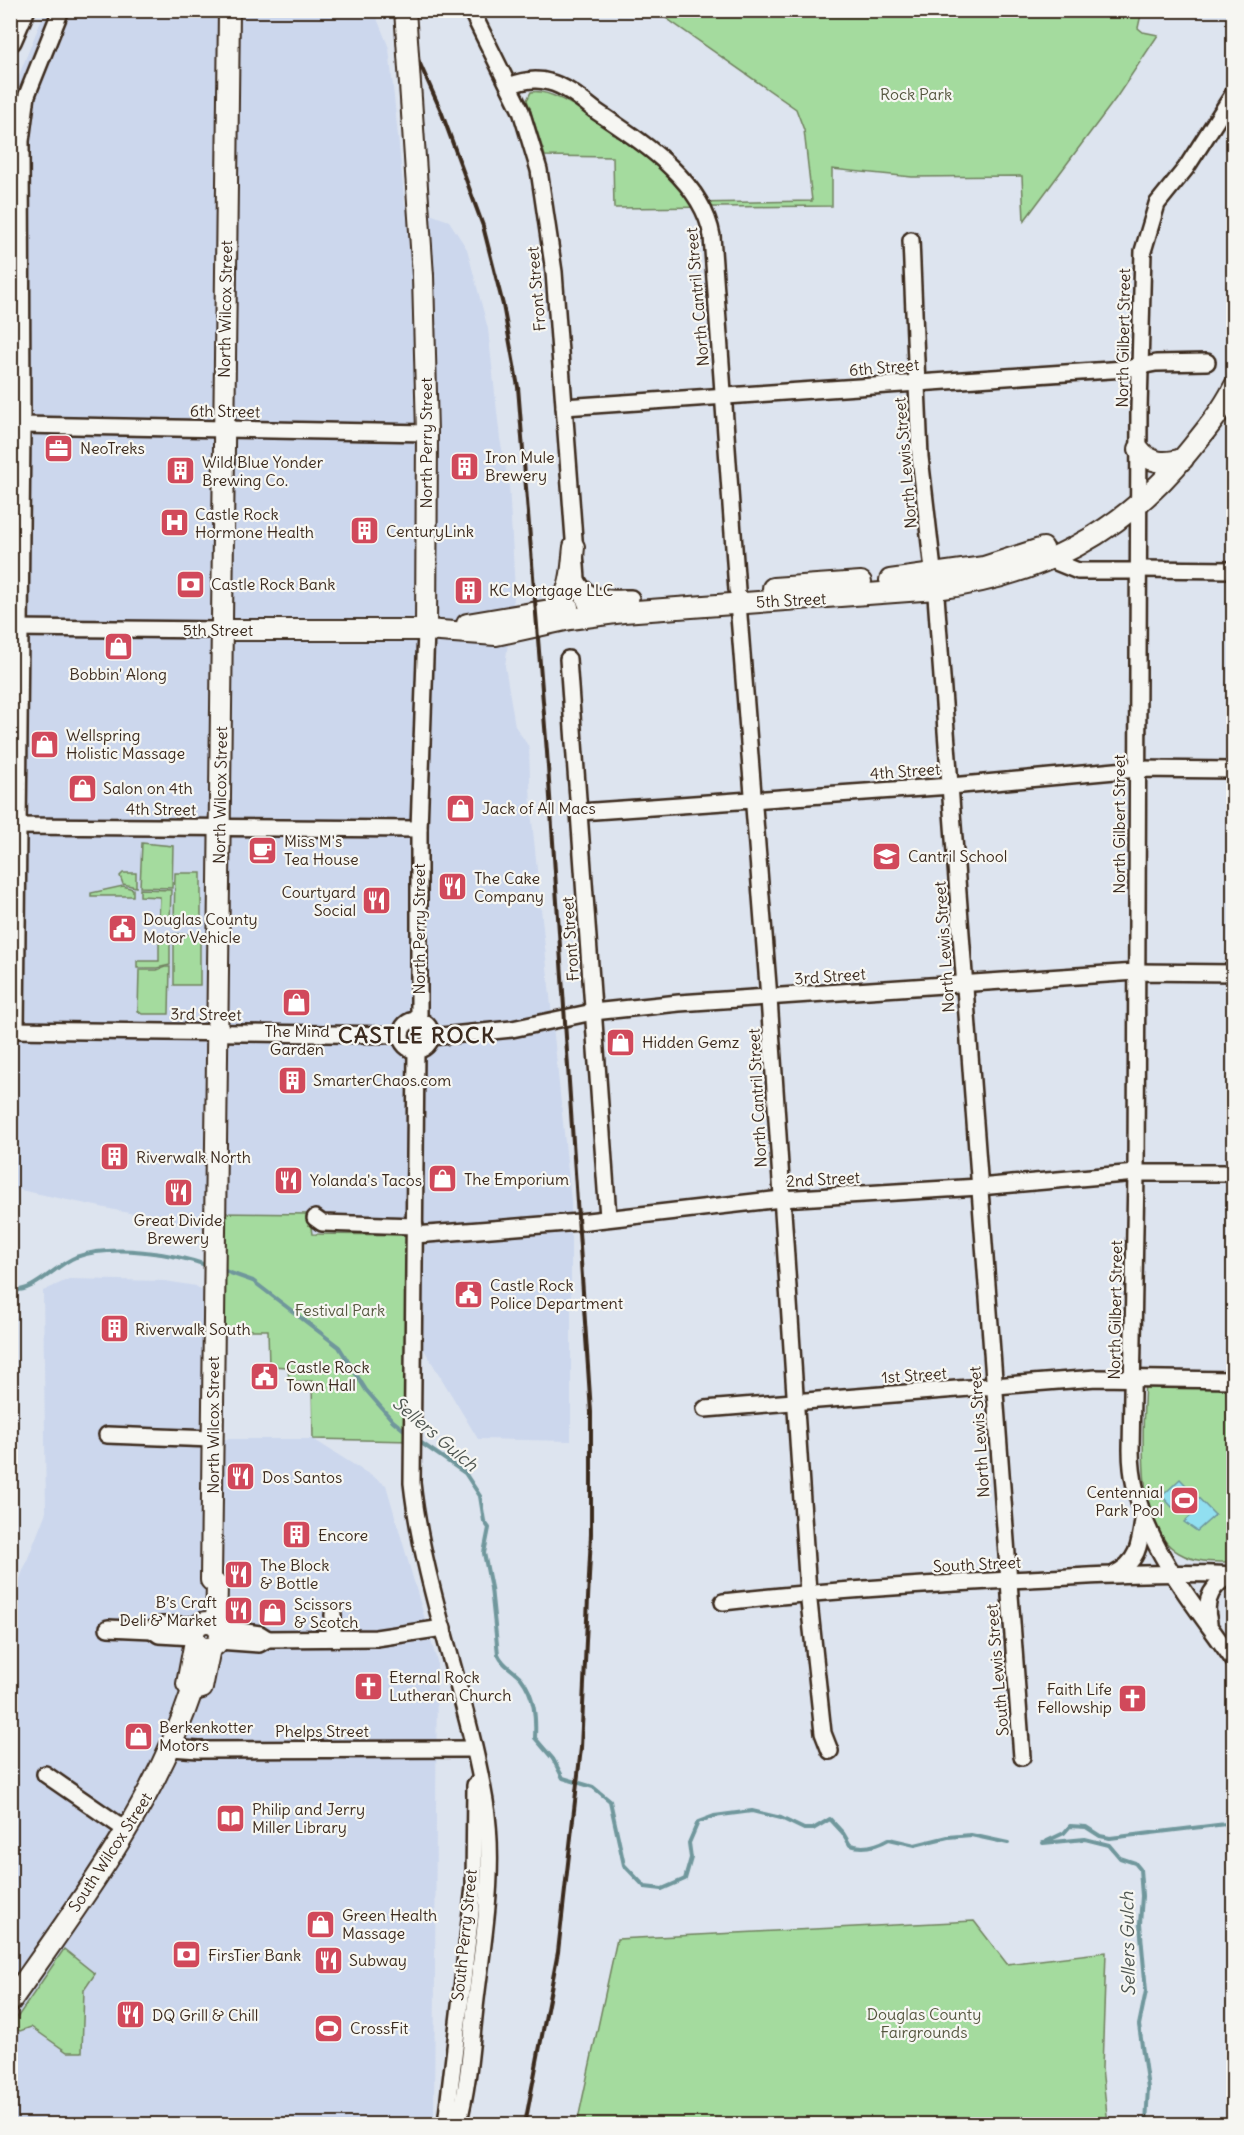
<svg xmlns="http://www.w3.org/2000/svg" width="1244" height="2135" viewBox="0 0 1244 2135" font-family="Delius,sans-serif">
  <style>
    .built { fill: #ccd7ed }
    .green { fill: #a4db9e; stroke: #70825e; stroke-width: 1.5 }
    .water { fill: #91dff0; stroke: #6f979c; stroke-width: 1.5 }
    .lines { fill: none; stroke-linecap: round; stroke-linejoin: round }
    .stream { stroke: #6f979c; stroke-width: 4 }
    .minor-casing { stroke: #3b2a1e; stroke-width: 20 }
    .major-casing { stroke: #3b2a1e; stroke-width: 24 }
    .highway-casing { stroke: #3b2a1e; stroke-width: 27 }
    .minor { stroke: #f6f6f2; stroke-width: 15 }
    .major { stroke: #f6f6f2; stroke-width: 20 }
    .highway { stroke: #f6f6f2; stroke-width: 22 }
    .rail { stroke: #3b2a1e; stroke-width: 4 }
    .major-bridge-casing { stroke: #3b2a1e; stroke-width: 24; stroke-linecap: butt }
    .major-bridge { stroke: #f6f6f2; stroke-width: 20 }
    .labels { text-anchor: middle; stroke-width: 4.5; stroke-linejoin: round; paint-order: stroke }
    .park-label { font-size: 16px; fill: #55563e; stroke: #f6f6f2 }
    .street-label { font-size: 16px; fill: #3b2a1e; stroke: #f6f6f2 }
    .poi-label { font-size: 16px; fill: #3b2a1e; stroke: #f6f6f2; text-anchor: start }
    .water-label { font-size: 18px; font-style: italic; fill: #505752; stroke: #f6f6f2 }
    .district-label { font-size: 22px; font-weight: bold; letter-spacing: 1.5px; fill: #3b2a1e; stroke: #f6f6f2 }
  </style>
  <rect width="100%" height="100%" fill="#dde4ef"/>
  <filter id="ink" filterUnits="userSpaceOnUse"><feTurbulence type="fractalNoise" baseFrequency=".0167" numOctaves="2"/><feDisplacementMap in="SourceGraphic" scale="12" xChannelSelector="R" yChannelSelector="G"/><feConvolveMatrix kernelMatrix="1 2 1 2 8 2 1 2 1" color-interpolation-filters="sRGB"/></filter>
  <g filter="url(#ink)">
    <g class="built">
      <polygon points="45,11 374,11 389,48 405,205 449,221 467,249 488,329 500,439 509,485 515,590 505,666 515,726 529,747 531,811 571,1201 571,1441 478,1439 414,1333 417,1234 214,1231 11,1188 10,97"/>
      <polygon points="69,1279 165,1281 196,1286 213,1299 212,1439 313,1439 386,1485 437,1661 434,2124 11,2124 10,1604 46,1512 43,1291"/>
    </g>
    <g class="green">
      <path d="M1142,10L1138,28L1143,32L1158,35L1116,98L1024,221L1022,176L912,177L832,169V206L614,208L613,157L545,156L527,100L531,92C558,85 642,151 663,172C673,182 681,193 691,203L812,201L804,130L796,109L656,11Z"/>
      <polygon points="142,843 173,846 172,888 140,887"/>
      <polygon points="123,873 136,873 136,887 123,884 120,876"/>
      <polygon points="175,873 201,873 201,923 174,923"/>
      <polygon points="123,886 133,889 133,896 91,896 91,893"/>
      <polygon points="140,889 171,890 170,923 163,923 163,919 159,919 160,897 140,896"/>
      <polygon points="162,934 170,934 170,965 157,968 137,968 137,961 159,961 159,938 162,938"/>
      <rect x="174" y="934" width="26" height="51"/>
      <polygon points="165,967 170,967 169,1014 142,1014 138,1011 139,970 157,970"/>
      <polygon points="214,1213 309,1214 312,1234 415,1235 412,1441 313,1439 312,1381 289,1381 288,1367 269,1366 268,1330 213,1330"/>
      <path d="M1145,1378L1233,1380V1562C1215,1562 1196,1563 1179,1553C1132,1526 1144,1424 1145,1378Z"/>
      <polygon points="974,1921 1007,1964 1106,1952 1102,2068 1108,2124 577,2124 617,1939"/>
      <polygon points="64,1949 95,1974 84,1990 82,2052 67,2052 31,2027 20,2031 12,2025"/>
    </g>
    <polygon class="water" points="1180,1479 1215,1515 1197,1531 1184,1522 1193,1514 1185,1506 1172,1507 1162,1496"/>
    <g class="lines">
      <g class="stream">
        <polyline points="222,1270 253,1281 339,1347 366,1390 393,1421 409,1434"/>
        <path d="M10,1290C34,1294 55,1265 76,1257C113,1244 173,1253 209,1266"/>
        <path d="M417,1440L465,1473L480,1496L484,1521L489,1528L484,1553L491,1588L498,1654C503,1666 513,1669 521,1678C535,1696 536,1718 535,1738L553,1759L563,1778L593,1787L610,1801L624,1865L645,1887L662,1889L685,1879L691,1858L689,1843L698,1822L714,1816L752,1811L781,1818L804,1829H813L830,1819L843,1833L850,1845C863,1849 877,1846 889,1839L915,1845L948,1837L971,1835L1008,1843"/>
        <polyline points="1047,1841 1064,1833 1070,1826 1086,1827 1100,1836 1110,1838 1234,1823"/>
        <polyline points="1043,1843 1085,1839 1109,1845 1120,1858 1135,1863 1140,1869 1142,1896 1140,1924 1146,1991 1139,2025 1148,2088 1146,2124"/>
      </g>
      <defs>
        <g id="minor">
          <polyline points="471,10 521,111 539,170 554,272 577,579 586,604 598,610 608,611"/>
          <path d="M509,86C521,81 536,78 549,82C566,86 582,100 596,111C640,141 702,179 712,236L737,590"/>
          <path d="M1234,93L1186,168L1157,204L1143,251L1139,409L1136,1173L1131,1450C1131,1532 1189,1596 1234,1661"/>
          <polyline points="911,240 920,457 936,596 1022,1757"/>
          <polyline points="564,407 1125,369 1156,363 1207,362"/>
          <polyline points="22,425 427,433"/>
          <polyline points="1051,560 1078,571 1138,571"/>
          <polyline points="1138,569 1234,570"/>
          <path d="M578,582C589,601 612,598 631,598"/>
          <polyline points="738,603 769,998 808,1592 823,1733 830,1751"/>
          <polyline points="10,628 222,630"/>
          <polyline points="568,659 608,1217"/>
          <polyline points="580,812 951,786 1137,769 1234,770"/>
          <polyline points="10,826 419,829"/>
          <circle cx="416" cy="1035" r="15"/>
          <polyline points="419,1020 419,829 426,630"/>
          <polyline points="10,1030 400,1035"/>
          <polyline points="16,1030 22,429 21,141 27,95 61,10"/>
          <polyline points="431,1037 512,1029 593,1012 679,1003 1136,972 1234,973"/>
          <path d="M416,1050L412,1483C424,1591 467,1694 485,1801C496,1866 484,1934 476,1999C471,2041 469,2084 458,2124"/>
          <polyline points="315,1218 322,1223 415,1226"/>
          <polyline points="415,1235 579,1222 781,1199 979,1187 1136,1173 1234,1173"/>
          <polyline points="705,1409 1096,1378 1234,1380"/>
          <polyline points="107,1435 212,1439"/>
          <path d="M1114,1574C1138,1563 1140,1544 1143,1520"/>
          <path d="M723,1602C819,1591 914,1585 1010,1580C1085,1576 1159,1571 1234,1575"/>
          <path d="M1209,1622C1203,1600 1213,1582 1234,1575"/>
          <polyline points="108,1628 152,1630 160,1625 197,1625"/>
          <polyline points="218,1628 260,1634 268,1639"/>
          <polyline points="152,1630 159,1635 193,1637"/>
          <polyline points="333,1638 333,1614"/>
          <polyline points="218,1641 259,1644 268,1639 376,1638 443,1628"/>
          <polyline points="171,1748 199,1750 474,1749"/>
          <polyline points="45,1774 126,1830"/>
          <polyline points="446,2124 474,1887 475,1785"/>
        </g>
        <g id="major">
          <polyline points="423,276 427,433 426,630"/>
          <path d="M1139,449C1150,464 1165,464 1183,459"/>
          <polyline points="890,580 984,567 1043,548"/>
          <polyline points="773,588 861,582"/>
          <path d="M553,610C573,592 571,571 574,547"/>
          <polyline points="467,624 568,607"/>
          <path d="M222,630H426L496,635L570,619L623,612L936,589C1040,576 1123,533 1189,451C1206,430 1222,411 1234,387"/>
          <circle cx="207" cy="1635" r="13"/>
          <polyline points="216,1625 217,1585 211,1580 229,10"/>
          <polyline points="192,1691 202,1688 210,1648"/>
          <path d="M10,2002C79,1904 154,1805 192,1691L187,1684L195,1641"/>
        </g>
        <polyline id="highway" points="10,40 23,10"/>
      </defs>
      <use href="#minor" class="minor-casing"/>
      <use href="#major" class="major-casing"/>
      <use href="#highway" class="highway-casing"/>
      <use href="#minor" class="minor"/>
      <use href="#major" class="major"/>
      <use href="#highway" class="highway"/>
      <polyline class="rail" points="396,10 441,111 483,226 503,305 518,387 547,752 591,1412 591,1534 581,1748 558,1952 525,2124"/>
      <defs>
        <polyline id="major-bridge" points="405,10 423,276"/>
      </defs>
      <use href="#major-bridge" class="major-bridge-casing"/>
      <use href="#major-bridge" class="major-bridge"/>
    </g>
  </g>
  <defs>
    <symbol id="office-square" viewBox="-11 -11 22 22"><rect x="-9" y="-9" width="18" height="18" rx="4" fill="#d1495b" stroke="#f6f6f2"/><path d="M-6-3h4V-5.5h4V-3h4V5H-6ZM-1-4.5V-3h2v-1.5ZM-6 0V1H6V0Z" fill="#fff"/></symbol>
    <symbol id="building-square" viewBox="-11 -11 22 22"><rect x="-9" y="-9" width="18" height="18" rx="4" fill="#d1495b" stroke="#f6f6f2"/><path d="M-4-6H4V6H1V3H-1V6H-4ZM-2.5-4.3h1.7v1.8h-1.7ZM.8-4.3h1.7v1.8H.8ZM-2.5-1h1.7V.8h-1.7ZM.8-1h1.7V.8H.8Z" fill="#fff"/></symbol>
    <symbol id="hospital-square" viewBox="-11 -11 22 22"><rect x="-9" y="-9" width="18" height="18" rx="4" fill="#d1495b" stroke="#f6f6f2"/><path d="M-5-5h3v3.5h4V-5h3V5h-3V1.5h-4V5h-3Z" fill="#fff"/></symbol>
    <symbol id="bank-square" viewBox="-11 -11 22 22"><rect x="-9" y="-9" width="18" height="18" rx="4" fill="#d1495b" stroke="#f6f6f2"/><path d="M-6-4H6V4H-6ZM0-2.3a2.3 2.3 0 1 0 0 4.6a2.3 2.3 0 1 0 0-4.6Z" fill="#fff"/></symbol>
    <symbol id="shop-square" viewBox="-11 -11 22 22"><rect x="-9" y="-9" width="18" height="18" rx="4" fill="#d1495b" stroke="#f6f6f2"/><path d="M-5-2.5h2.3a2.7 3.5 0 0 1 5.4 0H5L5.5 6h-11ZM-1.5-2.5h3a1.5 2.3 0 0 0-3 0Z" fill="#fff"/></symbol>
    <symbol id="cafe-square" viewBox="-11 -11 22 22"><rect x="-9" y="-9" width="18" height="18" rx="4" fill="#d1495b" stroke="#f6f6f2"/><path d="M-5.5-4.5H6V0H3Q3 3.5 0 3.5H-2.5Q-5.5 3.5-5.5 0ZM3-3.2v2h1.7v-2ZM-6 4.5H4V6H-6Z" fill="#fff"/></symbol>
    <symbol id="school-square" viewBox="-11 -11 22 22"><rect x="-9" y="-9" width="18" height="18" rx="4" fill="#d1495b" stroke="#f6f6f2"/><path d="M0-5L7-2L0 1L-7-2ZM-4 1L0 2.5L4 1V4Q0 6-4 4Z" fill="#fff"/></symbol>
    <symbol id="restaurant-square" viewBox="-11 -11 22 22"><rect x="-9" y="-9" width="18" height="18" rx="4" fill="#d1495b" stroke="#f6f6f2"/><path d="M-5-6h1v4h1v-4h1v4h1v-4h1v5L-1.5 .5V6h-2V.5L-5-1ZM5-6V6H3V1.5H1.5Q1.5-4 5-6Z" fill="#fff"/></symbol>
    <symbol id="civic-square" viewBox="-11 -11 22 22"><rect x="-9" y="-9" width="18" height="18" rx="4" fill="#d1495b" stroke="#f6f6f2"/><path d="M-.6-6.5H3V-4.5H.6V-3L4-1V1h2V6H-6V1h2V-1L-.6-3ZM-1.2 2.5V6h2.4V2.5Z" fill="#fff"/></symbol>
    <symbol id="stadium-square" viewBox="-11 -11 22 22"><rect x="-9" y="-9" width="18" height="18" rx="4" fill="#d1495b" stroke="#f6f6f2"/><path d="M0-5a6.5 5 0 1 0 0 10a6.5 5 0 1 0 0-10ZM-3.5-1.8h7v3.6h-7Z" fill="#fff"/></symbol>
    <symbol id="church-square" viewBox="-11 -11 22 22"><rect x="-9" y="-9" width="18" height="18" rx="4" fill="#d1495b" stroke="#f6f6f2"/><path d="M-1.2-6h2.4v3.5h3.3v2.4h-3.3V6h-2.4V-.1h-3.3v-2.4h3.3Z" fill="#fff"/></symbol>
    <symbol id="library-square" viewBox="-11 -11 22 22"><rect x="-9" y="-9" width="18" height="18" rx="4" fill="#d1495b" stroke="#f6f6f2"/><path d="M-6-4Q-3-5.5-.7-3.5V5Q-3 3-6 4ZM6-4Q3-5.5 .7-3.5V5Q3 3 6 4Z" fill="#fff"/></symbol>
  </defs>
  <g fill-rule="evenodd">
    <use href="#office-square" x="42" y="432" width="33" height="33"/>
    <use href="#building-square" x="448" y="450" width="33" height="33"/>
    <use href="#building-square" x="164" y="454" width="33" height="33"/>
    <use href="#hospital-square" x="158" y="506" width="33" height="33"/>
    <use href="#building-square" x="348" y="514" width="33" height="33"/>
    <use href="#bank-square" x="174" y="568" width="33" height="33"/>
    <use href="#building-square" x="452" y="574" width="33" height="33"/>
    <use href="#shop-square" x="102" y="630" width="33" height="33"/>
    <use href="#shop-square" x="28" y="728" width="33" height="33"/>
    <use href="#shop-square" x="66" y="772" width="33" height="33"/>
    <use href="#shop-square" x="444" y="792" width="33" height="33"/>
    <use href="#cafe-square" x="246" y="834" width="33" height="33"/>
    <use href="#school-square" x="870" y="840" width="33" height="33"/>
    <use href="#restaurant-square" x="436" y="870" width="33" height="33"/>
    <use href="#restaurant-square" x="360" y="884" width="33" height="33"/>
    <use href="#civic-square" x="106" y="912" width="33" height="33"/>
    <use href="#shop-square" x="280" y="986" width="33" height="33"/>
    <use href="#shop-square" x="604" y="1026" width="33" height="33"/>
    <use href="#building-square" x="276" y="1064" width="33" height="33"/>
    <use href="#building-square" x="98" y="1140" width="33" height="33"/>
    <use href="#shop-square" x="426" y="1162" width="33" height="33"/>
    <use href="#restaurant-square" x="272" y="1164" width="33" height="33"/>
    <use href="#restaurant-square" x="162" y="1176" width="33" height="33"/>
    <use href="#civic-square" x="452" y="1278" width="33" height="33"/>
    <use href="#building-square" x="98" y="1312" width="33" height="33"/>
    <use href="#civic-square" x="248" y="1360" width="33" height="33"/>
    <use href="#restaurant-square" x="224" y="1460" width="33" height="33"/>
    <use href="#stadium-square" x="1168" y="1484" width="33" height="33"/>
    <use href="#building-square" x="280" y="1518" width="33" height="33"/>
    <use href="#restaurant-square" x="222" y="1558" width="33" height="33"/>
    <use href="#restaurant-square" x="222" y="1594" width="33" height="33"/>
    <use href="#shop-square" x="256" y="1596" width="33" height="33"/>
    <use href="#church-square" x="352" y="1670" width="33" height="33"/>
    <use href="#church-square" x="1116" y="1682" width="33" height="33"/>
    <use href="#shop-square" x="122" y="1720" width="33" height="33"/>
    <use href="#library-square" x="214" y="1802" width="33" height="33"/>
    <use href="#shop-square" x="304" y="1908" width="33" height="33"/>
    <use href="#bank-square" x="170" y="1938" width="33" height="33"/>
    <use href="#restaurant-square" x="312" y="1944" width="33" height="33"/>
    <use href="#restaurant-square" x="114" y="1998" width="33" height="33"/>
    <use href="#stadium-square" x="312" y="2012" width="33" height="33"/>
  </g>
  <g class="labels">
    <g class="park-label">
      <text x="916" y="100">Rock Park</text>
      <text x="340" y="1316">Festival Park</text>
      <text x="924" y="2020">Douglas County<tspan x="924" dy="18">Fairgrounds</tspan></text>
    </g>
    <g class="street-label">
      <text transform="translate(536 289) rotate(-95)" y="6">Front Street</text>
      <text transform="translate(697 297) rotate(-95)" y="6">North Cantril Street</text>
      <text transform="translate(225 309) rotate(-89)" y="6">North Wilcox Street</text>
      <text transform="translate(1123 338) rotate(-89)" y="6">North Gilbert Street</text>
      <text transform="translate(884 367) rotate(-5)" y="6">6th Street</text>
      <text transform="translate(225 411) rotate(1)" y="6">6th Street</text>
      <text transform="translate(426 443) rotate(-90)" y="6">North Perry Street</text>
      <text transform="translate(905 463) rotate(-95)" y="6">North Lewis Street</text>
      <text transform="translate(791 600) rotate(-3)" y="6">5th Street</text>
      <text x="218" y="636">5th Street</text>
      <text transform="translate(905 771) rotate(-4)" y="6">4th Street</text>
      <text transform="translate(220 795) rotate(-89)" y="6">North Wilcox Street</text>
      <text transform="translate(161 809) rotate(1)" y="6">4th Street</text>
      <text transform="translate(1119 824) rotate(-90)" y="6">North Gilbert Street</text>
      <text transform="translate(419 929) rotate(-90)" y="6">North Perry Street</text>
      <text transform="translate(570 939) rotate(-94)" y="6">Front Street</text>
      <text transform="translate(944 947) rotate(-94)" y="6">North Lewis Street</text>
      <text transform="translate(830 976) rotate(-4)" y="6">3rd Street</text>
      <text transform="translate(206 1014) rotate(1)" y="6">3rd Street</text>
      <text transform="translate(757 1098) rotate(-93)" y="6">North Cantril Street</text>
      <text transform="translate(823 1179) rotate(-3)" y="6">2nd Street</text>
      <text transform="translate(1115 1310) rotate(-89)" y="6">North Gilbert Street</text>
      <text transform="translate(914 1375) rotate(-4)" y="6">1st Street</text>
      <text transform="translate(213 1425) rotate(-90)" y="6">North Wilcox Street</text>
      <text transform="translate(979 1432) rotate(-94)" y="6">North Lewis Street</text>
      <text transform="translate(977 1564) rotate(-3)" y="6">South Street</text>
      <text transform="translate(997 1670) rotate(-95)" y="6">South Lewis Street</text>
      <text x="322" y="1737">Phelps Street</text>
      <text transform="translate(110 1852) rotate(-57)" y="6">South Wilcox Street</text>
      <text transform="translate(464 1935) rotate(-84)" y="6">South Perry Street</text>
    </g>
    <g class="poi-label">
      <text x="80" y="454">NeoTreks</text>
      <text x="485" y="463">Iron Mule<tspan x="485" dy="18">Brewery</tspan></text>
      <text x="202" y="468">Wild Blue Yonder<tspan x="202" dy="18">Brewing Co.</tspan></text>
      <text x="195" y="520">Castle Rock<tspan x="195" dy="18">Hormone Health</tspan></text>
      <text x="386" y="537">CenturyLink</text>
      <text x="211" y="590">Castle Rock Bank</text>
      <text x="489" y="596">KC Mortgage LLC</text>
      <text x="118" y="680" text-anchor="middle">Bobbin' Along</text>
      <text x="66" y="741">Wellspring<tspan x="66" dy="18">Holistic Massage</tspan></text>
      <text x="103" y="794">Salon on 4th</text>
      <text x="482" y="814">Jack of All Macs</text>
      <text x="284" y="847">Miss M's<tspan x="284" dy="18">Tea House</tspan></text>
      <text x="908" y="862">Cantril School</text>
      <text x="474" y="884">The Cake<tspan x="474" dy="18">Company</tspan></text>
      <text x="356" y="898" text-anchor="end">Courtyard<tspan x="356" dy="18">Social</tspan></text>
      <text x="143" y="925">Douglas County<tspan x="143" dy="18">Motor Vehicle</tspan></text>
      <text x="297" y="1037" text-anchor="middle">The Mind<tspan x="297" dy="18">Garden</tspan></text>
      <text x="642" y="1048">Hidden Gemz</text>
      <text x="313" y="1086">SmarterChaos.com</text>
      <text x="136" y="1163">Riverwalk North</text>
      <text x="464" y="1185">The Emporium</text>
      <text x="310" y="1186">Yolanda's Tacos</text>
      <text x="178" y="1226" text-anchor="middle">Great Divide<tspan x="178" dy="18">Brewery</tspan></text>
      <text x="490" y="1291">Castle Rock<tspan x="490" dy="18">Police Department</tspan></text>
      <text x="135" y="1335">Riverwalk South</text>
      <text x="286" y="1373">Castle Rock<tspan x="286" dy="18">Town Hall</tspan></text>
      <text x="262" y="1483">Dos Santos</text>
      <text x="1163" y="1498" text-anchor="end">Centennial<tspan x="1163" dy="18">Park Pool</tspan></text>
      <text x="318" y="1541">Encore</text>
      <text x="260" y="1571">The Block<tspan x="260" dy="18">&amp; Bottle</tspan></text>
      <text x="217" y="1608" text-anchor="end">B’s Craft<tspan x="217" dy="18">Deli &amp; Market</tspan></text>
      <text x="294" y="1610">Scissors<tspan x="294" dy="18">&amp; Scotch</tspan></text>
      <text x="389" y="1683">Eternal Rock<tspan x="389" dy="18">Lutheran Church</tspan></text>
      <text x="1112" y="1695" text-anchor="end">Faith Life<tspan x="1112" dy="18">Fellowship</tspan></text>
      <text x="159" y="1733">Berkenkotter<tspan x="159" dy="18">Motors</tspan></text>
      <text x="252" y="1815">Philip and Jerry<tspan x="252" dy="18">Miller Library</tspan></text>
      <text x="342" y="1921">Green Health<tspan x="342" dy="18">Massage</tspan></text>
      <text x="208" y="1961">FirsTier Bank</text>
      <text x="349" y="1966">Subway</text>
      <text x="152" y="2021">DQ Grill &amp; Chill</text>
      <text x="350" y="2034">CrossFit</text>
    </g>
    <g class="water-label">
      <text transform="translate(435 1434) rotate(40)" y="6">Sellers Gulch</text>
      <text transform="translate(1128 1944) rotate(-91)" y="6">Sellers Gulch</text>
    </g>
    <g class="district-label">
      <text x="417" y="1043">CASTLE ROCK</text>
    </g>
  </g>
  <rect width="1244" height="2135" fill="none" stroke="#f6f6f2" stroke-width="36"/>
  <rect x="18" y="18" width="1208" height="2099" fill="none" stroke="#3b2a1e" stroke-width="2" filter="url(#ink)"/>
</svg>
